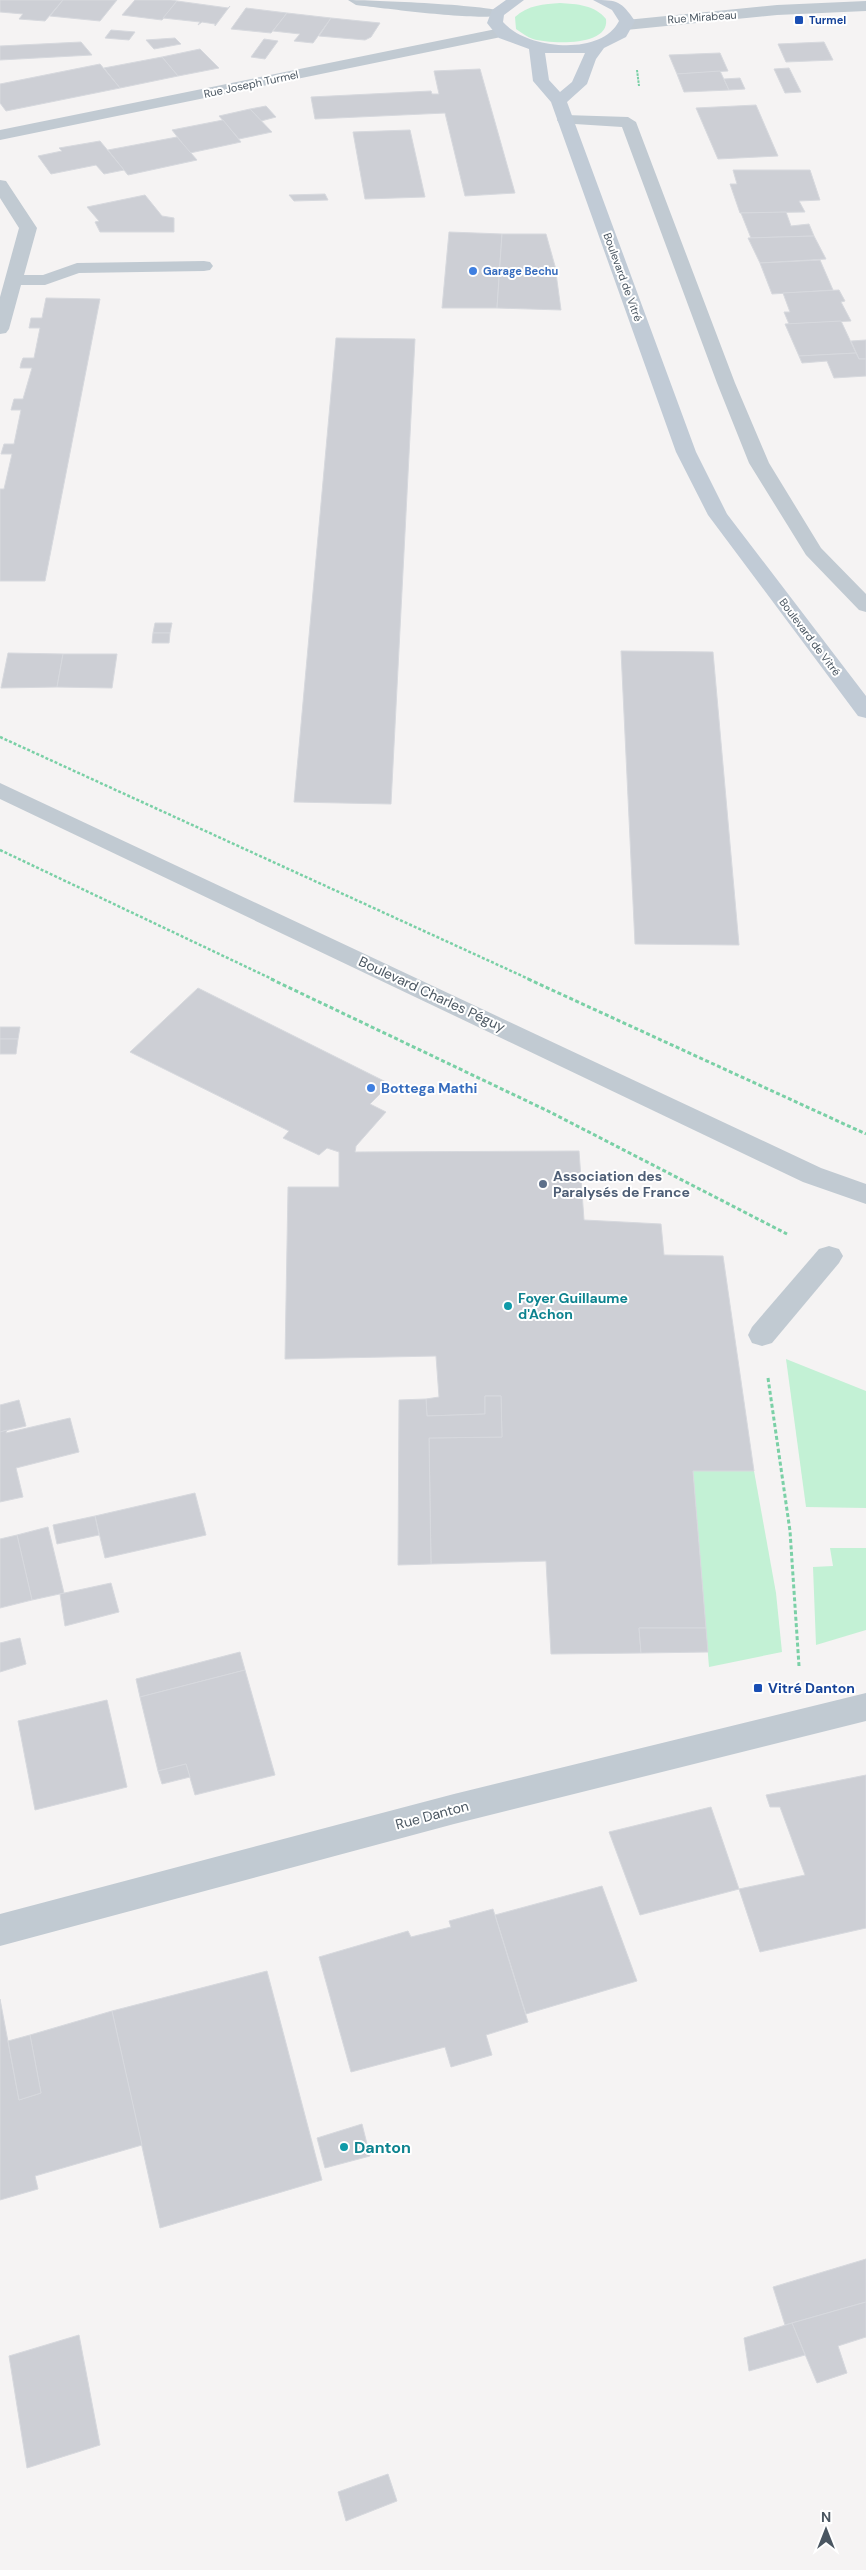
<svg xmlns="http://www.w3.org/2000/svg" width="866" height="2570" viewBox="0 0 866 2570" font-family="'DM Sans',sans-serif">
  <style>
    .green { fill: #c3f1d5 }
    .building { fill: #cdcfd5; stroke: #d7d9de }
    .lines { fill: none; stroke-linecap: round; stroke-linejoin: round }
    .path-far2 { stroke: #7ad0a6; stroke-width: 2; stroke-dasharray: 2.5 1; stroke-linecap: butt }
    .path-far1 { stroke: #7ad0a6; stroke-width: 2.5; stroke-dasharray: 3 2; stroke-linecap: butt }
    .path { stroke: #7ad0a6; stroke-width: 3; stroke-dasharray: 4 2.5; stroke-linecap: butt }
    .service { fill: #c1cad2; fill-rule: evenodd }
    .minor { fill: #c1cad2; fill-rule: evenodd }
    .tertiary { fill: #c1cad2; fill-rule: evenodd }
    .secondary { fill: #c1cbd6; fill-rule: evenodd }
    .transit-dot { fill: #1a4fb4; stroke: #fff; stroke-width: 2 }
    .shop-dot { fill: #3f7fe0; stroke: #fff; stroke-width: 2 }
    .service-dot { fill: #5c6f8a; stroke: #fff; stroke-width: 2 }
    .culture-dot { fill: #0f9aa8; stroke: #fff; stroke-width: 2 }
    .labels { text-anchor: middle; stroke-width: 4; stroke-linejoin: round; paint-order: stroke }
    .far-street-label { font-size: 11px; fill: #4a5661; stroke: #fff }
    .far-transit-label { font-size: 11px; font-weight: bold; fill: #164399; stroke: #fff; text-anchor: start }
    .far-shop-label { font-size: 11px; font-weight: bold; fill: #366cbe; stroke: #fff; text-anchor: start }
    .street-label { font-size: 14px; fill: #4a5661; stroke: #fff }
    .shop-label { font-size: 14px; font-weight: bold; fill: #366cbe; stroke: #fff; text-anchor: start }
    .service-label { font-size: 14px; font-weight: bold; fill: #4e5e75; stroke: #fff; text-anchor: start }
    .culture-label { font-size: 14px; font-weight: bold; fill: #0d838f; stroke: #fff; text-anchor: start }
    .transit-label { font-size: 14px; font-weight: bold; fill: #164399; stroke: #fff; text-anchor: start }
    .near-culture-label { font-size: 16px; font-weight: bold; fill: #0d838f; stroke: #fff; text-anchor: start }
  </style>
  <rect width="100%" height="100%" fill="#f5f3f3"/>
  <g class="green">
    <path d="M560,3C577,4 595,5 606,19C610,47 550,44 533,39C527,37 522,33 516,29L515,17C528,5 544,4 560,3Z"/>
    <polygon points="786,1359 866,1391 866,1508 806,1507"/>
    <polygon points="693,1471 754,1471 776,1593 782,1652 709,1667"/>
    <polygon points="830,1548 866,1548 866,1630 816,1645 813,1567 833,1566"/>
  </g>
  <g class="building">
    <polygon points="0,0 63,0 45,21 19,19 23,14 0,12"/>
    <polygon points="63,0 117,0 100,21 50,16"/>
    <polygon points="135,0 171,0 177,1 162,20 122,15"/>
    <polygon points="177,1 228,8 230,6 215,26 215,24 202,22 198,25 200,22 163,18"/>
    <polygon points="246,8 287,13 271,33 231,29"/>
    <polygon points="287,13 331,18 313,43 294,41 300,34 273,31"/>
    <polygon points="331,18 380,23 371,37 365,40 319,36"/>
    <polygon points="111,30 135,32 129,40 105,38"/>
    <polygon points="175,38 181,44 154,49 146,40"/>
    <polygon points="264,39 278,41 265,59 251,57"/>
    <polygon points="81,42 92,55 0,60 0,46"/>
    <polygon points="824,42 833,60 786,62 778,44"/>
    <polygon points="200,49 219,68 178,76 162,57"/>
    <polygon points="720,53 728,71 677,74 669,55"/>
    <polygon points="162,57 178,76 120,88 104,68"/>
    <polygon points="100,64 120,88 6,111 0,103 0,84"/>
    <polygon points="789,68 801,92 785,93 774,69"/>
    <polygon points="480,69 515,193 465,196 445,113 315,119 311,97 431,91 432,94 439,94 434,71"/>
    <polygon points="720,71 729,90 684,92 677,74"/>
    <polygon points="740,78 745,89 729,90 724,79"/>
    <polygon points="756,105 778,156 718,159 696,108"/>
    <polygon points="266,106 276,117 261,121 250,109"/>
    <polygon points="250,109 272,132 239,139 219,116"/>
    <polygon points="223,120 241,142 190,153 172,130"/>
    <polygon points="410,130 425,197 365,199 353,132"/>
    <polygon points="177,137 197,160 128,175 108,150"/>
    <polygon points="100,141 124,170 104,174 96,165 51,174 38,156 62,151 59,148"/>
    <polygon points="733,170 810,170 820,200 799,201 805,212 740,213 730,184 737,184"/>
    <polygon points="325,194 328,200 294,201 289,195"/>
    <polygon points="145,195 162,216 174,218 174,232 100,232 95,222 99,221 87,207"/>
    <polygon points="786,212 791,226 809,224 814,236 751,238 741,213"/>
    <polygon points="449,232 502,234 497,308 442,308"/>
    <polygon points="502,234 546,234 555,266 561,310 497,308"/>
    <polygon points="814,236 826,259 760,263 748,238"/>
    <polygon points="820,260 833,290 772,294 760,263"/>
    <polygon points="839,290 845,301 841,302 851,321 789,324 784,312 790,312 783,293"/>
    <polygon points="46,298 100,299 45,581 0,581 0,489 4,489 12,454 1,454 4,444 14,444 21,410 11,410 14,399 23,399 32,368 20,368 21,363 23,358 34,358 40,328 29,328 31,318 42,318"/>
    <polygon points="841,321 856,353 799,356 785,324"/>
    <polygon points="336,338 415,339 391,804 294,802"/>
    <polygon points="866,340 866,359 859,359 851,341"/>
    <polygon points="856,353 859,359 866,359 866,376 834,378 827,361 802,363 799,356"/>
    <polygon points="155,623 172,623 170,633 153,633"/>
    <polygon points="153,633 170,633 169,643 152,643"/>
    <polygon points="621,651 713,652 739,945 635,944"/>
    <polygon points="8,653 63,654 57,687 1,688"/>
    <polygon points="63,654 117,654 112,688 57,687"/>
    <polygon points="198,988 390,1084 370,1104 386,1112 356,1146 355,1152 579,1151 584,1220 661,1224 664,1255 723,1256 754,1471 693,1471 706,1628 639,1628 641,1653 551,1654 546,1561 431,1564 429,1438 502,1437 501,1396 485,1396 485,1414 427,1416 426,1399 439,1397 436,1356 285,1359 288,1187 339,1187 339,1152 327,1148 319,1155 283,1138 289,1131 130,1052"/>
    <polygon points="0,1027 20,1027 18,1039 0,1039"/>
    <polygon points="0,1039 18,1039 16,1054 0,1054"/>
    <polygon points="485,1396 501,1396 502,1437 429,1438 431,1564 398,1565 399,1400 426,1399 427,1416 485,1414"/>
    <polygon points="19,1400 26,1426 0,1432 0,1405"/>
    <polygon points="70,1418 79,1452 16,1468 23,1497 0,1502 0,1432 7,1430 6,1433"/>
    <polygon points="195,1493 206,1535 105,1558 95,1516"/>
    <polygon points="95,1516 99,1535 57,1544 53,1525"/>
    <polygon points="48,1527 64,1593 32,1600 17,1535"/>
    <polygon points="17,1535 32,1600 0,1608 0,1539"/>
    <polygon points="111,1583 119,1612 65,1626 60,1594"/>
    <polygon points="639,1628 706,1628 708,1652 641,1653"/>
    <polygon points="20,1638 26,1664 0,1672 0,1643"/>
    <polygon points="240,1652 245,1670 140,1697 136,1679"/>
    <polygon points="245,1670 275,1775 195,1795 186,1764 158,1771 140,1697"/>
    <polygon points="107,1700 127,1787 35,1810 18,1721"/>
    <polygon points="186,1764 190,1777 162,1784 158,1771"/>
    <polygon points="866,1775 866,1928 760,1952 739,1889 805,1875 780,1807 770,1807 766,1795"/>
    <polygon points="711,1807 739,1889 640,1915 609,1832"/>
    <polygon points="602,1886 637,1981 526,2014 495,1915"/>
    <polygon points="493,1909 528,2022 486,2035 492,2055 451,2067 445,2047 351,2072 319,1957 408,1931 411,1937 451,1927 449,1921"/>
    <polygon points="267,1971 322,2180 160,2228 112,2011"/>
    <polygon points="0,1999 19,2100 41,2093 30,2035 112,2011 142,2145 35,2176 38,2189 0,2200"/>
    <polygon points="30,2035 41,2093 19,2100 8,2041"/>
    <polygon points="362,2124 370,2156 325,2168 317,2138"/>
    <polygon points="866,2259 866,2302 785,2325 773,2287"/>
    <polygon points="866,2302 866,2337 838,2346 847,2373 817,2383 792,2323"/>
    <polygon points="792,2323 805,2355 749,2371 744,2338"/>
    <polygon points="79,2335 100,2445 27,2468 9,2356"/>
    <polygon points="388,2474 397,2501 346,2521 338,2492"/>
  </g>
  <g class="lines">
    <polyline class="path-far2" points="637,70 639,86"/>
    <g class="path-far1">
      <polyline points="0,737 531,980"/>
      <polyline points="0,850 274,980"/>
    </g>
    <g class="path">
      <polyline points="271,979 548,1111 787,1234"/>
      <polyline points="528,979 866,1134"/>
      <polyline points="768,1378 790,1531 799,1666"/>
    </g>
    <polygon class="service" points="829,1246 839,1249 843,1256 839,1263 772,1343 762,1346 752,1343 748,1335 752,1327 819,1249"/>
    <g class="minor">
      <path d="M348,0C367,0 499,5 505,13C497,24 376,7 356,5Z"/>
      <polygon points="565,115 628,117 636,122 735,383 769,463 821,548 866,594 866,612 859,610 806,555 749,463 717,383 622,127 559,123 557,120 559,117"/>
      <polygon points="0,180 6,181 37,228 24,275 43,275 77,263 204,261 210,262 213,266 210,270 204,271 79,273 45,285 21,285 9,329 6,333 0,334 0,297 19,228 0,198"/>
    </g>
    <g class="tertiary">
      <polygon points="866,1 866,11 777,15 626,30 618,25 626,20 777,5"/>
      <polygon points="501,28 506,30 509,33 506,36 0,140 0,130"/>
      <polygon points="0,783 821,1168 866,1184 866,1204 803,1182 0,799"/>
      <polygon points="866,1693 866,1721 454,1824 0,1946 0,1914 454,1794"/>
    </g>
    <path class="secondary" d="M506,0H524L504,15L503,22C526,49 601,57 619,21L612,10L593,0C618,0 621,1 635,21L626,37L604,48L596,59L587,84L567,102L696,452L727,514L866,696V718L858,716L708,515L676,452L551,102L533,81L529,49L499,38L487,23L492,10ZM545,53H585L572,82L560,92L549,80Z"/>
  </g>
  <g class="transit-dot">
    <rect x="794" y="15" width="10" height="10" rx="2.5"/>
    <rect x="753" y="1683" width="10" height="10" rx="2.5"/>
  </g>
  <g class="shop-dot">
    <circle cx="473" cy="271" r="5"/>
    <circle cx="371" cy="1088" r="5"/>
  </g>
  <circle class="service-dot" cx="543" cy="1184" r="5"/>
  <g class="culture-dot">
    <circle cx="508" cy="1306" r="5"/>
    <circle cx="344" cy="2147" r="5"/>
  </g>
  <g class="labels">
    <g class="far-street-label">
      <text transform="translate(702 17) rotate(-4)" y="4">Rue Mirabeau</text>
      <text transform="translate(251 84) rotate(-12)" y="4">Rue Joseph Turmel</text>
      <text transform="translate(623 277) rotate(70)" y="4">Boulevard de Vitré</text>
      <text transform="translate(810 637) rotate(53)" y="4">Boulevard de Vitré</text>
    </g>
    <g class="far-transit-label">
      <text x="809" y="24">Turmel</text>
    </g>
    <g class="far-shop-label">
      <text x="483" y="275">Garage Bechu</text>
    </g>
    <g class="street-label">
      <text transform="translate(432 994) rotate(25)" y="5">Boulevard Charles Péguy</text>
      <text transform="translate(432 1815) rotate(-15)" y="5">Rue Danton</text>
    </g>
    <g class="shop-label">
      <text x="381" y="1093">Bottega Mathi</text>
    </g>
    <g class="service-label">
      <text x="553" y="1181">Association des<tspan x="553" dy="16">Paralysés de France</tspan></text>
    </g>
    <g class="culture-label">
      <text x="518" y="1303">Foyer Guillaume<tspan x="518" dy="16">d'Achon</tspan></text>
    </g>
    <g class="transit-label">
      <text x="768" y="1693">Vitré Danton</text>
    </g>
    <g class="near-culture-label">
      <text x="354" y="2153">Danton</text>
    </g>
  </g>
  <g transform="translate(826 2530)" stroke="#ffffff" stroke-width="4" paint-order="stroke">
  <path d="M0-4L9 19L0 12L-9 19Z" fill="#4a5661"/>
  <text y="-8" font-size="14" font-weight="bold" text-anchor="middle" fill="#4a5661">N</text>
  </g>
</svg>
